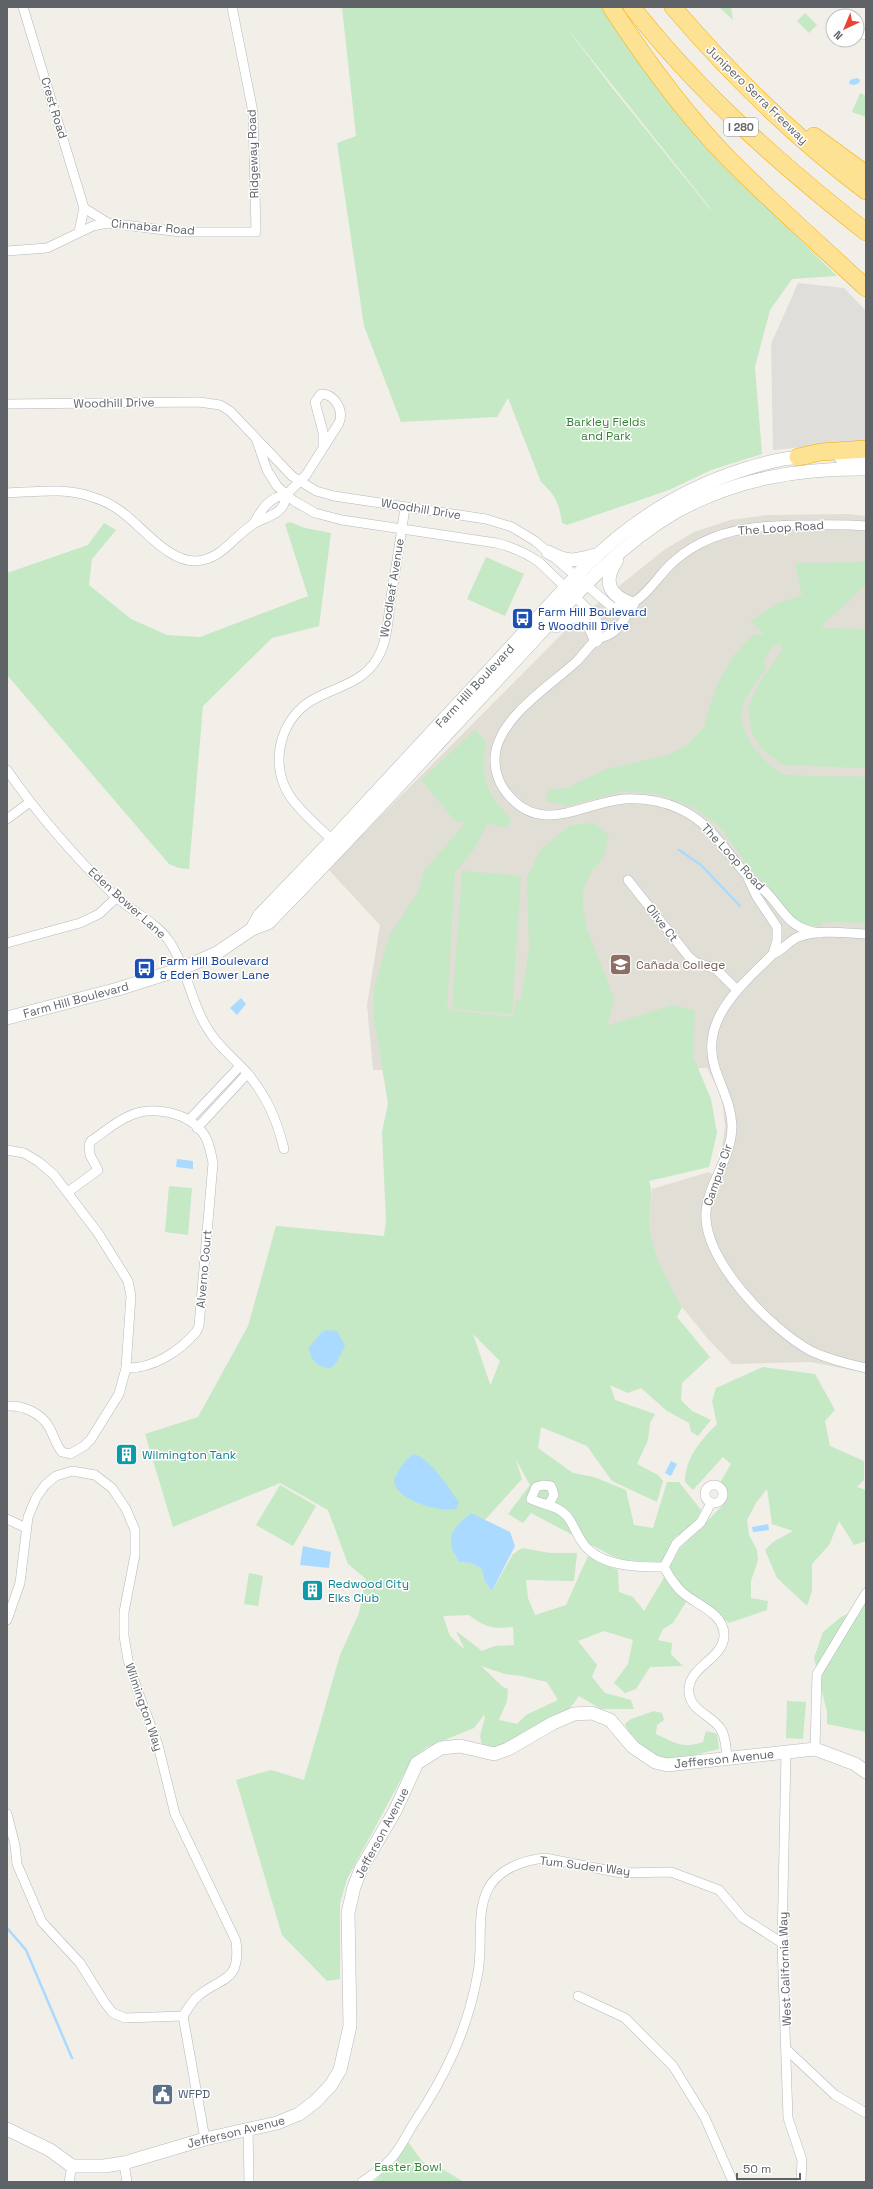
<svg xmlns="http://www.w3.org/2000/svg" width="873" height="2189" viewBox="0 0 873 2189" font-family="'Space Grotesk',sans-serif">
  <style>
    .industrial { fill: #e0deda }
    .education { fill: #e1ded6 }
    .green { fill: #c5e8c5; fill-rule: evenodd }
    .water { fill: #aadaff }
    .lines { fill: none; stroke-linecap: round; stroke-linejoin: round }
    .stream { stroke: #aadaff; stroke-width: 2.5 }
    .street-casing { stroke: #b5b8bc; stroke-width: 10 }
    .secondary-casing { stroke: #b6babf; stroke-width: 14 }
    .highway-casing { stroke: #f9ab00; stroke-width: 18 }
    .street { stroke: #fff; stroke-width: 9 }
    .secondary { stroke: #fff; stroke-width: 13 }
    .highway { stroke: #fde293; stroke-width: 17 }
    .labels { text-anchor: middle; stroke-width: 3; stroke-linejoin: round; paint-order: stroke }
    .shield { fill: #fff; stroke: #8f9295; stroke-width: 1 }
    .shield-label { font-size: 11px; font-weight: bold; fill: #5f6368 }
    .street-label { font-size: 12px; fill: #5f6368; stroke: #fff }
    .park-label { font-size: 12px; fill: #348238; stroke: #fff }
    .transit-label { font-size: 12px; fill: #164399; stroke: #fff; text-anchor: start }
    .education-label { font-size: 12px; fill: #785e54; stroke: #fff; text-anchor: start }
    .culture-label { font-size: 12px; fill: #0d838f; stroke: #fff; text-anchor: start }
    .service-label { font-size: 12px; fill: #4e5e75; stroke: #fff; text-anchor: start }
  </style>
  <rect width="100%" height="100%" fill="#f1efe8"/>
  <polygon class="industrial" points="798,283 844,288 866,311 866,441 773,450 771,344"/>
  <polygon class="education" points="848,514 866,516 866,1373 811,1362 732,1364 708,1339 682,1307 660,1270 652,1246 649,1220 652,1189 709,1172 714,1175 721,1154 725,1127 722,1098 707,1068 373,1070 367,1005 380,925 328,869 574,622 664,550 694,532 730,520 767,515"/>
  <g class="green">
    <path d="M342,7H602L637,60L704,146L837,276L792,279L770,310L755,367L762,454L711,470L669,490L567,525L562,523C559,503 556,496 541,482L508,398L497,417L401,422L364,326L337,143L356,136ZM562,22L711,209H710L614,90Z"/>
    <polygon points="719,7 731,7 733,20"/>
    <polygon points="805,13 817,25 809,33 797,21"/>
    <polygon points="860,93 866,96 866,117 852,112"/>
    <polygon points="290,522 305,528 331,533 319,626 272,638 203,706 189,869 179,868 169,864 7,675 7,573 88,545 104,523 116,530 92,559 89,585 131,619 167,635 200,637 308,596 285,524"/>
    <polygon points="486,557 524,574 505,616 467,599"/>
    <path d="M866,562V584L820,628L866,629V768L783,765L764,751L758,743L752,733L748,708L759,683L781,652L782,642L771,648L763,663L767,666C759,678 749,691 743,705C734,730 763,764 784,774C792,777 852,776 866,777V923L824,922L821,926H810L796,921L772,891L752,871L719,826L693,807L657,794L624,791L568,806L546,801L548,790L566,788L607,769L668,755L686,746L703,729L717,685L734,655L753,635L764,634L751,621L775,605L802,595L795,563Z"/>
    <path d="M475,730L486,741C481,779 485,791 511,819L507,828L487,823C480,843 469,857 455,872L447,1010L513,1017L516,1001L521,1000L529,949L527,878L540,850L570,825L594,823L609,835L603,858L593,869L583,890V908L587,929L614,998L607,1026L672,1005L695,1010L693,1056L711,1099L717,1133L709,1167L649,1181C654,1195 649,1207 649,1221C651,1254 666,1279 682,1307L677,1317L710,1357L682,1383L681,1400L692,1411L711,1420L698,1436L691,1432L689,1423L667,1411L641,1388L628,1393L610,1385L615,1400L655,1414L650,1423L648,1440L637,1464L658,1475L663,1481L657,1502L612,1481L587,1446L541,1427L538,1448L573,1473L594,1477L626,1490L634,1525L653,1528L667,1482H679L701,1510L693,1527L675,1537L663,1562L620,1560L531,1513L523,1523L508,1514L530,1485L516,1460L522,1479L454,1554L459,1562L471,1563L481,1568L485,1582L492,1591L513,1554L522,1548L550,1553H577L574,1581L526,1580L528,1598L535,1615L566,1605L588,1556L618,1570L619,1592L633,1597L644,1611L665,1576L686,1602L673,1623L663,1629L658,1640L672,1643L671,1654L683,1666L650,1667L636,1689L625,1693L614,1683L628,1664L633,1640L604,1631L578,1641L597,1665L592,1677L605,1693L631,1700L634,1709H601L579,1696L570,1708L527,1730L501,1748L483,1750L480,1736L485,1717L484,1715L474,1728L427,1747L412,1759L347,1879L340,1903V1979L327,1981L282,1935L236,1780L271,1770L304,1780L340,1655L359,1613L366,1579L348,1564L328,1510L280,1483L173,1527L145,1434L198,1417L248,1326L276,1226L384,1236L386,1221L382,1132L388,1104L374,1018V989L389,936L417,894L424,871L466,822H456L421,780ZM473,1334L500,1361L491,1384H490ZM469,1615C486,1628 493,1629 513,1627L514,1645L495,1646L482,1651L456,1631L465,1650L450,1636L443,1616ZM481,1666L505,1674L521,1676L547,1682L558,1700L526,1715L517,1724L499,1720L507,1701L508,1689L503,1687Z"/>
    <polygon points="462,871 521,876 512,1014 452,1009"/>
    <polygon points="169,1186 192,1188 188,1235 165,1232"/>
    <path d="M763,1367L815,1374L835,1410L825,1421L830,1446L864,1461V1480L857,1487L866,1490V1541L854,1545L839,1521L829,1545L812,1564V1591L807,1606L777,1578L765,1550L773,1542L793,1531L772,1524L767,1489L756,1503L747,1520L749,1535L757,1550L758,1560L751,1581V1598L768,1601L767,1610L729,1623L685,1590L669,1568L680,1548L723,1505L720,1483L731,1464L723,1457L693,1490L685,1482C685,1458 701,1440 717,1424L712,1401L716,1388Z"/>
    <polygon points="280,1485 316,1506 293,1546 256,1525"/>
    <polygon points="249,1573 263,1576 258,1606 244,1604"/>
    <polygon points="866,1603 866,1732 827,1724 827,1712 814,1658 823,1632 841,1617 863,1607"/>
    <polygon points="787,1701 806,1702 803,1739 786,1738"/>
    <path d="M654,1711L662,1713L664,1720L657,1725L656,1734C675,1743 682,1749 703,1742L706,1731L717,1734L719,1749C705,1752 676,1761 662,1759C646,1757 630,1738 625,1724L631,1719Z"/>
    <polygon points="408,2142 422,2161 438,2172 441,2168 464,2182 373,2182 390,2166"/>
  </g>
  <g class="water">
    <polygon points="857,78 860,80 859,83 854,85 849,84 850,80"/>
    <polygon points="241,998 246,1004 237,1015 230,1008"/>
    <polygon points="177,1159 193,1161 193,1169 176,1167"/>
    <path d="M327,1330L337,1331L345,1346L336,1363L331,1368C317,1368 310,1360 309,1347L322,1332Z"/>
    <path d="M414,1454C431,1459 449,1489 459,1502L456,1509C440,1512 408,1503 397,1489C395,1487 395,1483 394,1480C399,1469 404,1460 414,1454Z"/>
    <polygon points="671,1461 677,1464 671,1476 665,1473"/>
    <path d="M471,1513L510,1532L515,1546L492,1591L485,1582L481,1568L471,1563L459,1562C444,1539 451,1529 471,1513Z"/>
    <polygon points="768,1524 769,1530 753,1532 752,1527"/>
    <polygon points="303,1546 331,1552 329,1568 300,1565"/>
  </g>
  <g class="lines">
    <g class="stream">
      <polyline points="679,850 701,865 740,906"/>
      <polyline points="7,1928 26,1950 72,2058"/>
    </g>
    <defs>
      <g id="street">
        <polyline points="23,7 84,208 79,232"/>
        <polyline points="865,35 866,34"/>
        <polyline points="84,208 108,223"/>
        <polyline points="7,251 47,248 93,226 108,223 181,232 256,232 253,112 232,7"/>
        <path d="M7,404L199,402L220,405L230,411L292,476L316,491L334,496L486,519L512,527L535,541L612,607C639,610 653,582 669,566C678,557 689,549 701,543C732,527 764,526 799,525C821,525 844,524 866,526"/>
        <path d="M257,441L267,470L277,486L294,501L315,513L342,520L496,543C513,547 525,552 539,562L595,616L599,626L596,640"/>
        <path d="M7,493C34,492 66,487 92,497C102,500 111,504 119,510C142,525 171,568 203,560C225,555 236,534 255,523C268,516 285,514 286,495"/>
        <path d="M286,495L306,475L339,423C344,410 335,394 321,394L315,402L323,432V447"/>
        <path d="M254,523C261,510 270,496 286,495"/>
        <path d="M632,604C627,615 621,628 610,634C606,637 600,637 596,640C589,646 583,655 577,661C550,686 504,714 496,750C493,765 497,781 506,792C540,837 581,803 624,799C643,798 663,801 680,809C712,824 723,849 746,874C752,881 760,886 767,893C786,913 789,929 820,933"/>
        <path d="M7,770C39,816 75,857 115,896C131,911 156,922 169,941C188,969 191,1006 211,1034C221,1049 236,1060 248,1074C267,1097 277,1120 284,1149"/>
        <polyline points="7,819 30,802"/>
        <path d="M332,840C319,827 303,814 292,799C269,768 278,723 309,702C333,687 361,685 377,659C388,641 388,617 391,597C396,567 401,537 405,507"/>
        <polyline points="748,878 757,897 777,927 777,940 773,954"/>
        <polyline points="628,880 689,957 695,962 716,969 737,990"/>
        <path d="M866,934C845,933 819,929 798,937C789,941 783,950 773,954C743,984 699,1019 715,1068C721,1087 731,1104 732,1125C732,1159 709,1181 706,1211C702,1260 772,1330 811,1351C828,1359 848,1364 866,1368"/>
        <polyline points="7,943 80,923 99,914 117,897"/>
        <polyline points="189,1120 240,1066"/>
        <polyline points="197,1128 247,1074"/>
        <path d="M7,1150L24,1153L39,1162L54,1175L98,1233L128,1281L131,1296L126,1368L119,1394L91,1439L84,1446L70,1454L62,1452C56,1445 54,1436 49,1427C41,1413 23,1405 7,1406"/>
        <path d="M68,1192L98,1170L90,1155L89,1145L91,1141C103,1133 114,1123 127,1117C151,1104 190,1112 205,1136C210,1145 211,1154 213,1163L199,1326L196,1332C179,1352 152,1369 126,1368"/>
        <circle cx="714" cy="1494" r="9"/>
        <path d="M711,1503L701,1522L676,1544L664,1567C669,1576 674,1585 682,1592C696,1605 725,1613 724,1636C723,1660 686,1667 689,1693C691,1711 711,1715 720,1728C726,1736 726,1749 727,1758"/>
        <path d="M549,1504L554,1495L551,1486L543,1485L536,1487L531,1499C543,1505 557,1505 567,1516C575,1526 578,1540 588,1549C606,1567 641,1567 664,1567"/>
        <polyline points="7,1519 26,1528"/>
        <path d="M7,1620L20,1583L28,1517L36,1498L45,1485L56,1476L72,1471L95,1475L112,1488L126,1509L135,1530V1555L124,1612V1636L128,1660L137,1689L158,1745L175,1814L236,1941C241,1983 222,1976 198,1996C192,2001 187,2010 183,2016L205,2139"/>
        <polyline points="815,1749 817,1674 866,1593"/>
        <polyline points="786,1753 782,1943 788,2118 802,2160 801,2182"/>
        <polyline points="7,1814 15,1845 17,1864 42,1922 80,1963 105,2003 113,2013 125,2018 183,2016"/>
        <polyline points="578,1996 625,2018 673,2066 705,2118 733,2182"/>
        <polyline points="787,2050 835,2095 866,2113"/>
        <polyline points="248,2129 249,2182"/>
        <polyline points="124,2163 127,2182"/>
        <polyline points="69,2182 72,2166"/>
        <path d="M362,2182C372,2175 383,2168 391,2159C399,2150 406,2137 412,2126C445,2077 468,2030 478,1972C483,1946 476,1915 487,1891C497,1869 524,1860 545,1858L621,1873L671,1872L719,1890L743,1918L782,1943"/>
      </g>
      <g id="secondary">
        <polyline points="841,458 866,458"/>
        <path d="M548,552C568,563 574,561 595,555"/>
        <path d="M617,560C602,582 609,595 632,604"/>
        <path d="M556,626C578,609 587,614 596,640"/>
        <path d="M252,929L259,916L332,840L582,570C628,523 680,490 742,470C764,463 785,457 808,457"/>
        <path d="M7,1018L118,989L181,969L217,953L252,929L268,923C350,840 429,753 509,667C560,613 609,551 674,513C734,479 798,468 866,469"/>
        <polyline points="7,2129 50,2150 72,2166 104,2166 124,2163 205,2139 277,2123 299,2114 316,2101 331,2085 340,2070 350,2026 348,1913 354,1887 361,1869 395,1811 417,1763 441,1748 460,1746 494,1754 508,1749 553,1723 574,1714 592,1713 610,1720 633,1747 655,1762 667,1765 815,1749 855,1764 866,1772"/>
      </g>
      <g id="highway">
        <path d="M611,7C645,59 682,111 726,156C771,202 819,244 866,288"/>
        <path d="M632,7C700,94 780,164 866,232"/>
        <path d="M673,7C731,75 794,137 866,191"/>
        <polyline points="814,136 866,174"/>
        <polyline points="798,457 821,452 866,449"/>
      </g>
    </defs>
    <use href="#street" class="street-casing"/>
    <use href="#secondary" class="secondary-casing"/>
    <use href="#highway" class="highway-casing"/>
    <use href="#street" class="street"/>
    <use href="#secondary" class="secondary"/>
    <use href="#highway" class="highway"/>
  </g>
  <defs>
    <symbol id="bus-square" viewBox="-11 -11 22 22"><rect x="-9" y="-9" width="18" height="18" rx="4" fill="#1a4fb4" stroke="#fff"/><path d="M-5-6H5V4H4V6H2V4H-2V6H-4V4H-5ZM-3.5-4V0h7V-4ZM-3.5 1.2v1.5H-2V1.2ZM2 1.2v1.5H3.5V1.2Z" fill="#fff"/></symbol>
    <symbol id="university-square" viewBox="-11 -11 22 22"><rect x="-9" y="-9" width="18" height="18" rx="4" fill="#8d6e63" stroke="#fff"/><path d="M0-5L7-2L0 1L-7-2ZM-4 1L0 2.5L4 1V4Q0 6-4 4Z" fill="#fff"/></symbol>
    <symbol id="building-square" viewBox="-11 -11 22 22"><rect x="-9" y="-9" width="18" height="18" rx="4" fill="#0f9aa8" stroke="#fff"/><path d="M-4-6H4V6H1V3H-1V6H-4ZM-2.5-4.3h1.7v1.8h-1.7ZM.8-4.3h1.7v1.8H.8ZM-2.5-1h1.7V.8h-1.7ZM.8-1h1.7V.8H.8Z" fill="#fff"/></symbol>
    <symbol id="civic-square" viewBox="-11 -11 22 22"><rect x="-9" y="-9" width="18" height="18" rx="4" fill="#5c6f8a" stroke="#fff"/><path d="M-.6-6.5H3V-4.5H.6V-3L4-1V1h2V6H-6V1h2V-1L-.6-3ZM-1.2 2.5V6h2.4V2.5Z" fill="#fff"/></symbol>
  </defs>
  <g fill-rule="evenodd">
    <use href="#bus-square" x="510" y="606" width="25" height="25"/>
    <use href="#university-square" x="608" y="952" width="25" height="25"/>
    <use href="#bus-square" x="132" y="956" width="25" height="25"/>
    <use href="#building-square" x="114" y="1442" width="25" height="25"/>
    <use href="#building-square" x="300" y="1578" width="25" height="25"/>
    <use href="#civic-square" x="150" y="2082" width="25" height="25"/>
  </g>
  <g class="labels">
    <rect class="shield" x="724" y="118" width="34" height="18" rx="3"/>
    <g class="shield-label">
      <text x="741" y="131">I 280</text>
    </g>
    <g class="street-label">
      <text transform="translate(757 95) rotate(44)" y="4">Junipero Serra Freeway</text>
      <text transform="translate(54 108) rotate(73)" y="4">Crest Road</text>
      <text transform="translate(253 154) rotate(-92)" y="4">Ridgeway Road</text>
      <text transform="translate(153 227) rotate(5)" y="4">Cinnabar Road</text>
      <text transform="translate(114 403) rotate(-1)" y="4">Woodhill Drive</text>
      <text transform="translate(421 509) rotate(9)" y="4">Woodhill Drive</text>
      <text transform="translate(781 528) rotate(-4)" y="4">The Loop Road</text>
      <text transform="translate(392 588) rotate(-81)" y="4">Woodleaf Avenue</text>
      <text transform="translate(475 686) rotate(-47)" y="4">Farm Hill Boulevard</text>
      <text transform="translate(733 857) rotate(47)" y="4">The Loop Road</text>
      <text transform="translate(127 903) rotate(42)" y="4">Eden Bower Lane</text>
      <text transform="translate(662 923) rotate(52)" y="4">Olive Ct</text>
      <text transform="translate(76 1000) rotate(-15)" y="4">Farm Hill Boulevard</text>
      <text transform="translate(718 1175) rotate(-71)" y="4">Campus Cir</text>
      <text transform="translate(204 1269) rotate(-85)" y="4">Alverno Court</text>
      <text transform="translate(144 1707) rotate(71)" y="4">Wilmington Way</text>
      <text transform="translate(724 1759) rotate(-6)" y="4">Jefferson Avenue</text>
      <text transform="translate(382 1833) rotate(-62)" y="4">Jefferson Avenue</text>
      <text transform="translate(585 1866) rotate(7)" y="4">Tum Suden Way</text>
      <text transform="translate(785 1969) rotate(-92)" y="4">West California Way</text>
      <text transform="translate(236 2132) rotate(-14)" y="4">Jefferson Avenue</text>
    </g>
    <g class="park-label">
      <text x="606" y="426">Barkley Fields<tspan x="606" dy="14">and Park</tspan></text>
      <text x="408" y="2171">Easter Bowl</text>
    </g>
    <g class="transit-label">
      <text x="538" y="616">Farm Hill Boulevard<tspan x="538" dy="14">&amp; Woodhill Drive</tspan></text>
      <text x="160" y="965">Farm Hill Boulevard<tspan x="160" dy="14">&amp; Eden Bower Lane</tspan></text>
    </g>
    <g class="education-label">
      <text x="636" y="969">Cañada College</text>
    </g>
    <g class="culture-label">
      <text x="142" y="1459">Wilmington Tank</text>
      <text x="328" y="1588">Redwood City<tspan x="328" dy="14">Elks Club</tspan></text>
    </g>
    <g class="service-label">
      <text x="178" y="2098">WFPD</text>
    </g>
  </g>
  <rect width="873" height="2189" fill="none" stroke="#5f6368" stroke-width="16"/>
  <g transform="translate(845 28) rotate(224)"><circle r="19" fill="#ffffff" stroke="#bfc1c3"/>
  <path d="M0-3L7 15L0 10L-7 15Z" fill="#ea4335"/>
  <text y="-6" font-size="11" font-weight="bold" text-anchor="middle" fill="#5f6368">N</text>
  </g>
  <path d="M737 2173v6h63v-6" fill="none" stroke="#5f6368" stroke-width="2"/>
  <text x="743" y="2173" font-size="12" fill="#5f6368" stroke="#ffffff" stroke-width="3" paint-order="stroke">50 m</text>
</svg>
